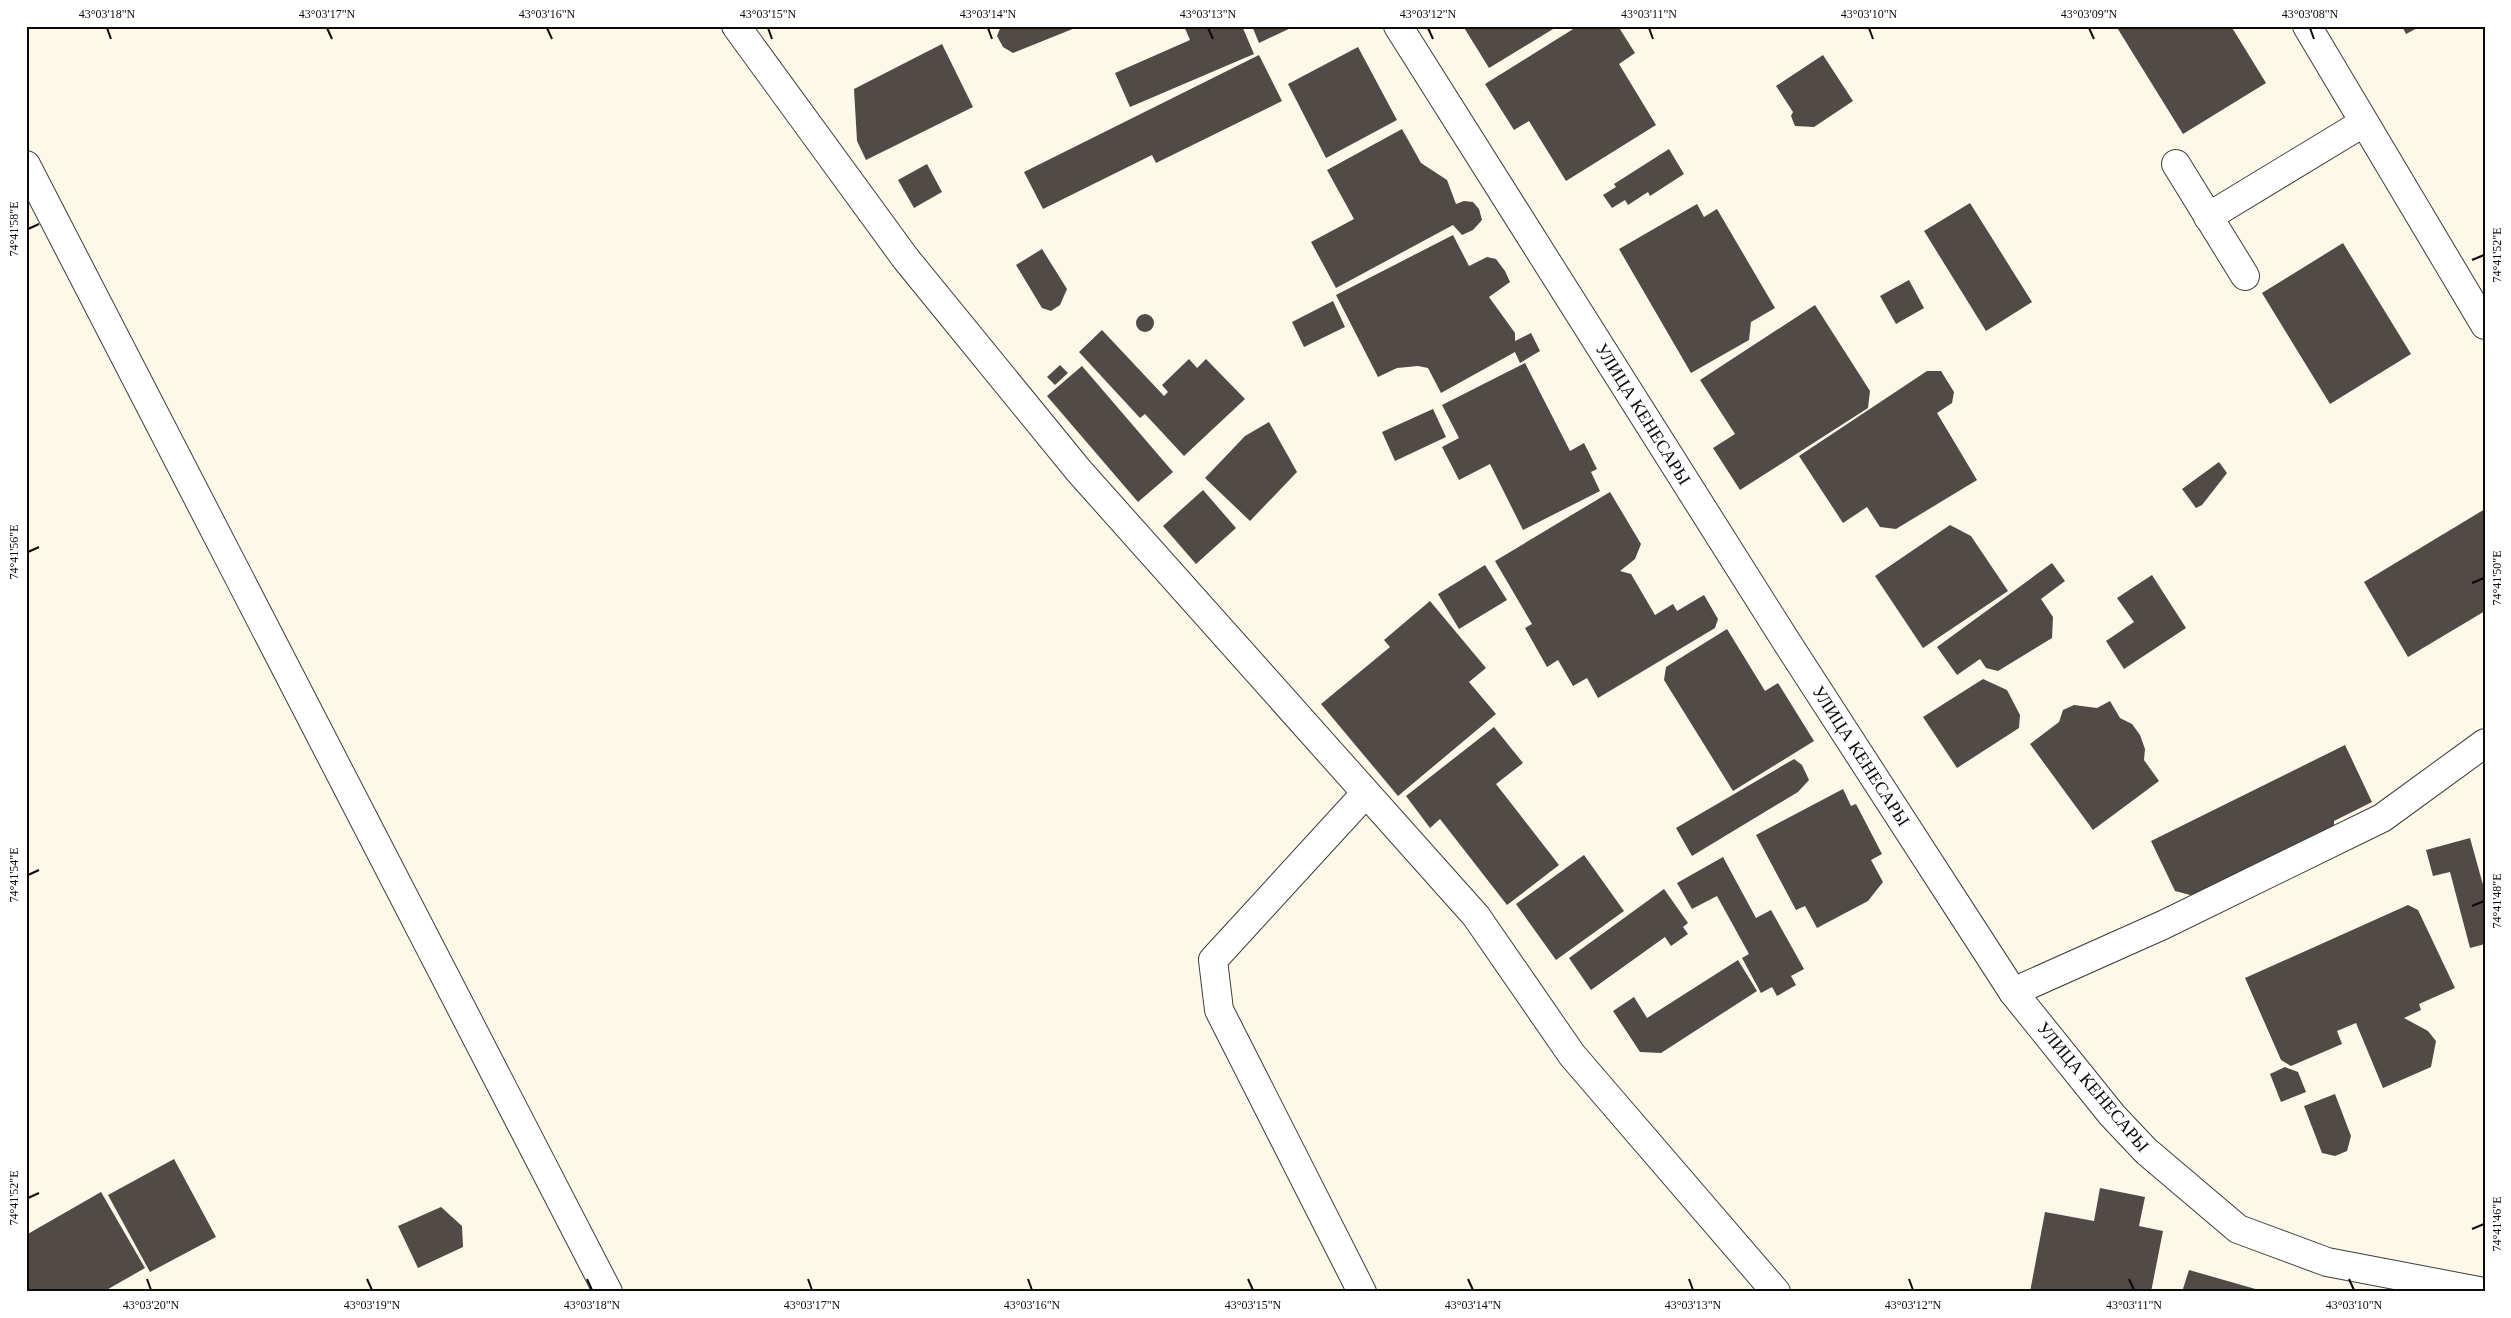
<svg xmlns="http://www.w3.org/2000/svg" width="2511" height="1318" viewBox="0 0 2511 1318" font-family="Georgia,serif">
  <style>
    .building { fill: #524a47 }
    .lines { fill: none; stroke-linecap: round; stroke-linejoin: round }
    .minor-casing { stroke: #3d3d3d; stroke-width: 30 }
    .minor { stroke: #fff; stroke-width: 28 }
    .ticks { fill: none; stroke: #0a0a0a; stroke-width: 2 }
    .labels { text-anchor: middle; stroke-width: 5; stroke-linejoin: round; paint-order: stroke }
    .street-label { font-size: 18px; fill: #0a0a0a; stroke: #fff }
    .neatline { fill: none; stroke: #0a0a0a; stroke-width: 2 }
    .ticks-label { font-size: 12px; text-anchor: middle; fill: #0a0a0a }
  </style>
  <rect width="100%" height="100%" fill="#fef8e8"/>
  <g class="building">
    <polygon points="1001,26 1080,26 1013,53 1003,47 997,36"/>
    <polygon points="1184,26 1242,26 1254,54 1130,107 1115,73 1190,40"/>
    <polygon points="1252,26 1295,26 1259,43"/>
    <polygon points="1463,26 1558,26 1489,68"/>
    <polygon points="1578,26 1618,26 1635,53 1619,64 1656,125 1566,181 1529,121 1514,130 1485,84"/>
    <polygon points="2116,26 2231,26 2266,83 2183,134"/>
    <polygon points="2402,26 2421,26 2406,34"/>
    <polygon points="942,44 973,107 866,160 857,141 854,89"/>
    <polygon points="1358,47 1397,120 1326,158 1288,84"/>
    <polygon points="1259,55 1282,101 1156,163 1152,155 1043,209 1024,172"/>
    <polygon points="1823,55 1853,101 1814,127 1795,126 1791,116 1793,112 1776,86"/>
    <polygon points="1402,129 1421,163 1447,180 1456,204 1464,201 1473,202 1479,209 1482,220 1473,230 1462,235 1453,225 1336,288 1311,242 1354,219 1327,170"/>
    <polygon points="1669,149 1684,174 1650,196 1648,192 1628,205 1625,200 1612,208 1603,195 1616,187 1614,184"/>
    <polygon points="927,164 942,192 914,208 898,180"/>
    <polygon points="1970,203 2032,302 1986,331 1924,231"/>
    <polygon points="1697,204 1704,217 1717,209 1775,308 1751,322 1749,340 1691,373 1619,249"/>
    <polygon points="1453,235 1469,266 1487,257 1496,259 1505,271 1510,282 1489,297 1515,333 1515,341 1531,333 1540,351 1520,363 1515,352 1441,393 1428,368 1418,366 1397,368 1378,377 1336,295"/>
    <polygon points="2343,243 2411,354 2330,404 2262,293"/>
    <polygon points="1042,249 1067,289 1060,305 1051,311 1042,308 1016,265"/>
    <polygon points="1909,280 1924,308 1896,324 1880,296"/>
    <polygon points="1333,301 1345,327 1304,347 1292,322"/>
    <polygon points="1815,305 1870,391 1868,408 1740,490 1713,448 1735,434 1700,380"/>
    <circle cx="1145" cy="323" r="9"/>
    <polygon points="1102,330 1164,396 1168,392 1162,385 1189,359 1197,368 1206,359 1245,399 1184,456 1145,414 1140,418 1079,352"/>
    <polygon points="1525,363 1570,451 1584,443 1597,469 1591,472 1600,491 1523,530 1490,464 1459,480 1442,447 1459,438 1442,405"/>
    <polygon points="1060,365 1068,373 1055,385 1047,377"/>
    <polygon points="1082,366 1173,472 1138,502 1047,396"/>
    <polygon points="1927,371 1941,371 1954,392 1952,403 1937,413 1977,480 1896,529 1880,527 1867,507 1843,523 1799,456"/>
    <polygon points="1433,409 1446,437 1395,461 1382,432"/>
    <polygon points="1269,422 1297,472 1250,521 1205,478 1245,436"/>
    <polygon points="2219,462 2227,473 2202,505 2196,508 2182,489"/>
    <polygon points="1203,490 1236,528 1196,564 1163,526"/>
    <polygon points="1610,492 1641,544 1635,559 1620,571 1631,574 1655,615 1673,604 1677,611 1704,595 1718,619 1715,628 1598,698 1587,678 1573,686 1558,660 1547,667 1525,628 1532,624 1495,561"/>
    <polygon points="2485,509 2485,611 2408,657 2364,582"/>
    <polygon points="1950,525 1971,536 2008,591 1923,648 1875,576"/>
    <polygon points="2052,563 2065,581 2041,599 2053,617 2052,638 1998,671 1986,668 1980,659 1957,675 1937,647"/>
    <polygon points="1485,565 1507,600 1459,629 1438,594"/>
    <polygon points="2152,575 2186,628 2124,669 2106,641 2134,622 2117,598"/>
    <polygon points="1430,601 1486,668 1469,682 1496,714 1398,796 1321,704 1390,647 1384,640"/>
    <polygon points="1727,629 1765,691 1778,683 1814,741 1733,791 1664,680 1666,667"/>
    <polygon points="1983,679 2007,690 2020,715 2019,728 1957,768 1923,717"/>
    <polygon points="2110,701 2120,718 2132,724 2140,735 2145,749 2144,760 2159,781 2093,830 2030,744 2059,722 2063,710 2074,705 2097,708"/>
    <polygon points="1494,727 1523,763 1496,784 1559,865 1507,905 1440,819 1430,828 1406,796"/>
    <polygon points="2345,745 2372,802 2334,821 2334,831 2198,897 2175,891 2151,841"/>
    <polygon points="1794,759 1802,765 1809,780 1798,792 1692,856 1676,828"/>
    <polygon points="1843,789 1851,806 1856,804 1882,854 1871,860 1883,882 1868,901 1817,928 1805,906 1796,910 1756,835"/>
    <polygon points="2470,838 2485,892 2485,944 2470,948 2450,872 2433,876 2426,850"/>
    <polygon points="1584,855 1624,911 1556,960 1516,904"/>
    <polygon points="1723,857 1756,918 1771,910 1804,969 1791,976 1796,985 1777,996 1772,987 1761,993 1742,958 1749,954 1717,896 1692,909 1677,883"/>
    <polygon points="1664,889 1688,923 1683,927 1688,934 1671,946 1665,937 1591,990 1569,958"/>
    <polygon points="2408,905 2418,910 2455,988 2419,1004 2421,1010 2404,1018 2428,1031 2436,1041 2431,1067 2383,1088 2356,1023 2337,1031 2342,1044 2291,1066 2281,1060 2245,978"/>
    <polygon points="1738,960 1757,991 1661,1053 1640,1052 1613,1011 1634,997 1647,1018"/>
    <polygon points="2285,1067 2298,1072 2306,1092 2281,1102 2270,1074"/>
    <polygon points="2335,1094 2351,1136 2347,1151 2335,1156 2322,1153 2304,1106"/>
    <polygon points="174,1159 216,1237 150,1272 108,1195"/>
    <polygon points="2100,1188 2145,1197 2139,1226 2163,1231 2151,1292 2030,1292 2045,1212 2094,1221"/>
    <polygon points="101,1192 145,1268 103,1292 26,1292 26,1235"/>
    <polygon points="441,1207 462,1226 463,1247 418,1268 398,1226"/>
    <polygon points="2189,1270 2259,1290 2259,1292 2182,1292"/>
  </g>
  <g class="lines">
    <defs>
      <g id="minor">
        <polyline points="736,26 906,259 1079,471 1476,916 1572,1055 1776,1292"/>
        <polyline points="1398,26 1786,641 2013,992 2112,1115 2146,1151 2238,1229 2327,1262 2484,1292"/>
        <polyline points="2307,26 2485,325"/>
        <polyline points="2176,164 2245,276"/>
        <polyline points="26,165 608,1292"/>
        <polyline points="2208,217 2363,123"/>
        <polyline points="2013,992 2163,925 2382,818 2485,743"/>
        <polyline points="1362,1292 1219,1010 1213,960 1366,793"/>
      </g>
    </defs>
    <use href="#minor" class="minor-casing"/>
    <use href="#minor" class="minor"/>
  </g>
  <path class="ticks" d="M107,28L111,39M327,28L332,39M547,28L552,39M768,28L772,39M988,28L992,39M1208,28L1213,39M1428,28L1433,39M1649,28L1653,39M1869,28L1873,39M2089,28L2094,39M2310,28L2314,39M28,229L39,224M2472,260L2484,255M28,552L39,547M2472,583L2484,578M28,875L39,870M2472,906L2484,901M28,1198L39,1193M2472,1229L2484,1224M147,1279L151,1290M367,1279L372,1290M587,1279L592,1290M808,1279L812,1290M1028,1279L1032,1290M1248,1279L1253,1290M1468,1279L1473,1290M1689,1279L1693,1290M1909,1279L1913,1290M2129,1279L2134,1290M2349,1279L2354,1290"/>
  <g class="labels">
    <g class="street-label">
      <text transform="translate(1643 414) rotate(58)" y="6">УЛИЦА КЕНЕСАРЫ</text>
      <text transform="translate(1861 756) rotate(57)" y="6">УЛИЦА КЕНЕСАРЫ</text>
      <text transform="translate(2093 1087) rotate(50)" y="6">УЛИЦА КЕНЕСАРЫ</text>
    </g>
  </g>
  <rect width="2511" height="1318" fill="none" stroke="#ffffff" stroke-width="55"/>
  <rect x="28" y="28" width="2456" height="1262" class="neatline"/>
  <g class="ticks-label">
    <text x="107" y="18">43°03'18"N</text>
    <text x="327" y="18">43°03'17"N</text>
    <text x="547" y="18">43°03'16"N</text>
    <text x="768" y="18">43°03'15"N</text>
    <text x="988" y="18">43°03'14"N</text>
    <text x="1208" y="18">43°03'13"N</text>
    <text x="1428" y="18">43°03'12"N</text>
    <text x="1649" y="18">43°03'11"N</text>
    <text x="1869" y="18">43°03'10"N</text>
    <text x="2089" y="18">43°03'09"N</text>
    <text x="2310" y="18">43°03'08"N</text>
    <text transform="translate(14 229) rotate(-90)" y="4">74°41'58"E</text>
    <text transform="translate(2497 255) rotate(-90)" y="4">74°41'52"E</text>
    <text transform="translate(14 552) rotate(-90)" y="4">74°41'56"E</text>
    <text transform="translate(2497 578) rotate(-90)" y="4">74°41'50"E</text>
    <text transform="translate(14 875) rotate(-90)" y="4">74°41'54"E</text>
    <text transform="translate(2497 901) rotate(-90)" y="4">74°41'48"E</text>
    <text transform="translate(14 1198) rotate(-90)" y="4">74°41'52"E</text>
    <text transform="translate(2497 1224) rotate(-90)" y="4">74°41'46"E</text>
    <text x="151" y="1309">43°03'20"N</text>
    <text x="372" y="1309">43°03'19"N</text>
    <text x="592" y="1309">43°03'18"N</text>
    <text x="812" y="1309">43°03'17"N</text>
    <text x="1032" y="1309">43°03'16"N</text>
    <text x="1253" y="1309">43°03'15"N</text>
    <text x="1473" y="1309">43°03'14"N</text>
    <text x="1693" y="1309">43°03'13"N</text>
    <text x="1913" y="1309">43°03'12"N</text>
    <text x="2134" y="1309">43°03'11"N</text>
    <text x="2354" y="1309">43°03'10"N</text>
  </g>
</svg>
